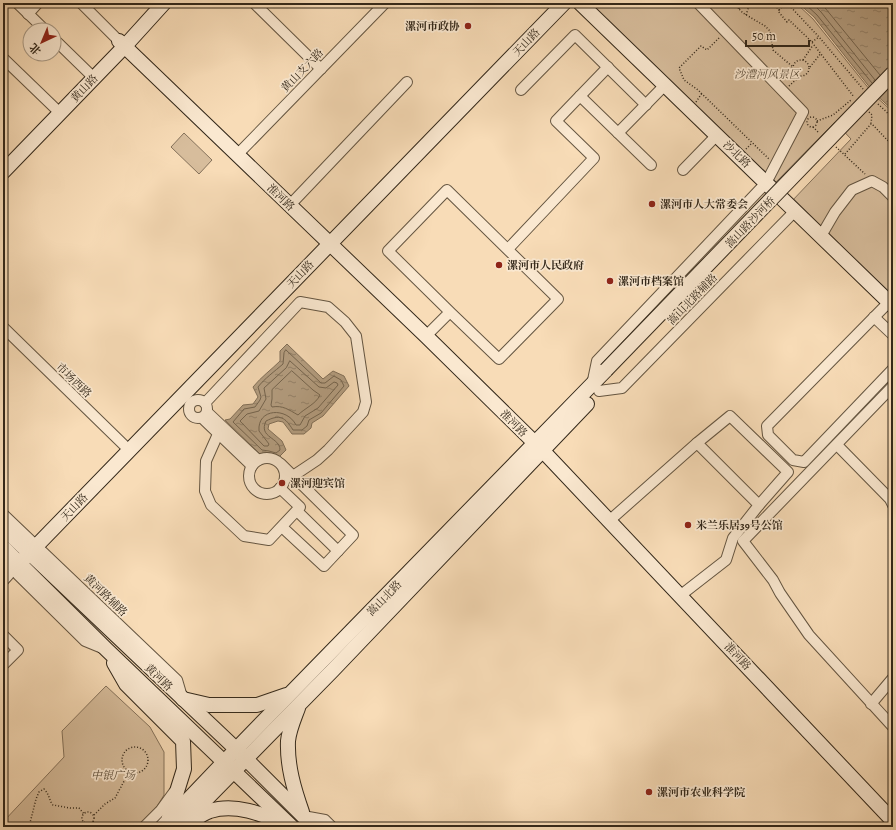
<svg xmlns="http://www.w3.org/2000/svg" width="896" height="830" viewBox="0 0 896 830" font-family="Alegreya,'Noto Serif SC',serif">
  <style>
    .green { fill: #d7bd9c; stroke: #85725b }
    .water { fill: url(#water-ripples); stroke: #816f58 }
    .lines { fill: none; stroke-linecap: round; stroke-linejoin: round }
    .shore { stroke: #74644e; stroke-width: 1 }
    .street-casing { stroke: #645541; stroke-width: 12 }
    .secondary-casing { stroke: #33281a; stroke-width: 16 }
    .path { stroke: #33281a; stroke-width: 1.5; stroke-dasharray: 1 2; stroke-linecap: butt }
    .street { stroke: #fae8d0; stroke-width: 10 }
    .secondary { stroke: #fae8d0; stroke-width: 14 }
    .secondary-bridge-casing { stroke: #33281a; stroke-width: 16; stroke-linecap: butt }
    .secondary-bridge { stroke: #fae8d0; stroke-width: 14 }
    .poi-dot { fill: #8f2418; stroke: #fae8d0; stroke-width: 1.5 }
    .labels { text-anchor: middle; stroke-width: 3.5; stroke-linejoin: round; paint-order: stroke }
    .poi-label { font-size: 11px; font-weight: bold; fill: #33281a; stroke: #fae8d0; text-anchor: start }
    .street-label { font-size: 11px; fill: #33281a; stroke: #fae8d0 }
    .park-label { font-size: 11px; font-style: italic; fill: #5c4d3a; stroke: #fae8d0 }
  </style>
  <defs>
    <pattern id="water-ripples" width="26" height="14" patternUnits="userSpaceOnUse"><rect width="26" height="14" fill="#b59f82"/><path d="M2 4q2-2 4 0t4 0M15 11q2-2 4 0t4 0" fill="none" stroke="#94826a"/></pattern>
  </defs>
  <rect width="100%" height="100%" fill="#f8dcb7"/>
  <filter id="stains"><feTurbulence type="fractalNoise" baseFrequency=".005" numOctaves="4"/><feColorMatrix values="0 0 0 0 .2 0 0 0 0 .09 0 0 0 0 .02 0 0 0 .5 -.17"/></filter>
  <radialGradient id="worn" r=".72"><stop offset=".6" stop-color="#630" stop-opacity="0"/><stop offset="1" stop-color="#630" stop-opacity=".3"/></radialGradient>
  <g class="green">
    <polygon points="590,3 796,3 813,19 874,95 893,112 893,298 791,202 851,139 835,122 775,183"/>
    <polygon points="184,133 212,160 199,174 171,147"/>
    <polygon points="106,686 150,727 164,752 164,795 151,816 141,827 3,827 3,822 64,757 62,731"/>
  </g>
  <g class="water">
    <polygon points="798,3 893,3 893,110 875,94 814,17"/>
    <path d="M287,344L323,379L333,371L344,376L349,386L323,416L312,423L311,428L304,434H292L283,422L278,421L269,424L268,429L282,441L286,450L277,459L268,455H261L225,420L230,419L243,405L253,404L258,397L253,387C261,377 271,370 280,361V351Z"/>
  </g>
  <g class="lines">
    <g class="shore">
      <polyline points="804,3 817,15 872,83"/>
      <polyline points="812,3 821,12 875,80"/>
      <polyline points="821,3 880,75"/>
      <path d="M286,350L321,383H325L334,376L341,380L344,386L321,413L309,420L307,426L302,430H293C285,417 280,414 266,421C258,438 280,437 280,450L276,453L269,451L262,450L233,422L244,409L255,407L260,400L261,397L258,387C264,379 275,371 283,364L284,353Z"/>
      <path d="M290,361L319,387L326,388L334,382L337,383L338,385L318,408L305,416L300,425H296C287,407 257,408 259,431L269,444L268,446H264L240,421L247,414L259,411L266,399L264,388L286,368Z"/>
      <path d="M292,371L313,390L320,395C316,404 305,408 298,415C289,410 283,405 272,407L271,405L272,399V390Z"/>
    </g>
    <defs>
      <g id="street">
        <polyline points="17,3 45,30"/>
        <polyline points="81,3 119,41"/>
        <polyline points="254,3 321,69"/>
        <polyline points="28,14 38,3"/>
        <polyline points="54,39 94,78"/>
        <polyline points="3,58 60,113"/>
        <polyline points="521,90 575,35 646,105"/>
        <polyline points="580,96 608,67"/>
        <polyline points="618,133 665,85"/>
        <polyline points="237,155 385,3"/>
        <polyline points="683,170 717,135"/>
        <polyline points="290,205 407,82"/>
        <polyline points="821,236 835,212 852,190 872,181 883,187 893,197"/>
        <polyline points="508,249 594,158 556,121 580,96 651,165"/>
        <polyline points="889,302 767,426 768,435 793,460 804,462 893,369"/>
        <polyline points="874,317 893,335"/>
        <polyline points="3,327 129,450"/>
        <polyline points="426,336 450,312 388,251 447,190 558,299 499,359 450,312"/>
        <polyline points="592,385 597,361 766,183 803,112 698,3"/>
        <polyline points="893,386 743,541 773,580 780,593 809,635 893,727"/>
        <polyline points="599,391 622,388 795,211"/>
        <circle cx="198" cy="409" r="9"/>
        <polyline points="205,403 300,302 328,307 345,322 356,336 366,402 363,412 328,450 317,460 293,476"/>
        <polyline points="207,412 258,460"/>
        <polyline points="202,418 252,466"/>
        <polyline points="218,434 206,461 205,491 211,505 244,536 269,540 300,507 280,488"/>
        <polyline points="697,443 730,416 788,472 759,505"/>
        <polyline points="837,445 890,499 893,505"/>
        <circle cx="267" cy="476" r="18"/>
        <polyline points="281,464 353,535 324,566 282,527"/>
        <polyline points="297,511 338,551"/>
        <polyline points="3,514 177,680 182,697"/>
        <polyline points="609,521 697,443 759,505 733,538 726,560 681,595"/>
        <polyline points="3,560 85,641 102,648"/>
        <polyline points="3,581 13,570"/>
        <polyline points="3,635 18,650 3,665"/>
        <polyline points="871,704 893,678"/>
        <polyline points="303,816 325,820 332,827"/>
        <polyline points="144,827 161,810 174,792"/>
      </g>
      <g id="secondary">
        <polyline points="580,3 893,306"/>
        <polyline points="119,41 426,336 543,451 893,821"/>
        <polyline points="3,172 125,46 164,3"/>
        <polyline points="3,528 236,749 314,827"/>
        <polyline points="3,547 107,650 292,827"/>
        <polyline points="13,570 564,3"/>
        <polyline points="114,663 126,684 183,741 184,769 169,817"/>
        <polyline points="183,699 209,705 257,705 286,695"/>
        <path d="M298,708C294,719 289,730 288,741C287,766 294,789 302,812"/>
        <path d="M191,822C197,818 203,813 210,811C235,803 262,814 285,824"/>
        <polyline points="162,827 246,739 606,370"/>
        <polyline points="179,827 333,670 587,404"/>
      </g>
    </defs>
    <use href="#street" class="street-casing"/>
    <use href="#secondary" class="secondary-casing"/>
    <g class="path">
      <polyline points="733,3 743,13 765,26 770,31 773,50 793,67 782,76"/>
      <polyline points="773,3 779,10 778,11 787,22 789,20 811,41 854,97"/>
      <polyline points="787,3 819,37 863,89"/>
      <polyline points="739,9 739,3"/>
      <polyline points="779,10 786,3"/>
      <polyline points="746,15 750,3"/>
      <polyline points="719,38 707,50 701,46 679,68 684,80 698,90 769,159"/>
      <polyline points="812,42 819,37"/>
      <circle cx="801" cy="68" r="8"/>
      <polyline points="803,60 813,45"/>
      <polyline points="810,67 821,53"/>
      <polyline points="789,86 800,76"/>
      <polyline points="696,102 702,93"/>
      <polyline points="878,104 893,118"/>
      <polyline points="869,112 872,115 871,123 893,146"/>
      <circle cx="812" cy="122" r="5"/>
      <polyline points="817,121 833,115 851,100"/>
      <polyline points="813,127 819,133"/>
      <polyline points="836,147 865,174"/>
      <polyline points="746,149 752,143"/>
      <polyline points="845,154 871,124"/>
      <polyline points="889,181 893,177"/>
      <circle cx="135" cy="760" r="13"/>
      <circle cx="88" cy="818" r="6"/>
      <polyline points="94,815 105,804 115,798 129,772"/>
      <polyline points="93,821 97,827"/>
      <path d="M29,827L36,799L39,792L44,789C50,795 49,801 53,805L70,808H79L84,814"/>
      <polyline points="80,827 85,822"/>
    </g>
    <use href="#street" class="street"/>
    <use href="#secondary" class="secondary"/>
    <defs>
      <polyline id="secondary-bridge" points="606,370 893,73"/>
    </defs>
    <use href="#secondary-bridge" class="secondary-bridge-casing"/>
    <use href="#secondary-bridge" class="secondary-bridge"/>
  </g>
  <g class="poi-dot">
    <circle cx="468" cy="26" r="4"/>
    <circle cx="652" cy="204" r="4"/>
    <circle cx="499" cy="265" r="4"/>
    <circle cx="610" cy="281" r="4"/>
    <circle cx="282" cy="483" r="4"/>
    <circle cx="688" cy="525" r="4"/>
    <circle cx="649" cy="792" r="4"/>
  </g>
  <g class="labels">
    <g class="poi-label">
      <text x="460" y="30" text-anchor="end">漯河市政协</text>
      <text x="660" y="208">漯河市人大常委会</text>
      <text x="507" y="269">漯河市人民政府</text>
      <text x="618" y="285">漯河市档案馆</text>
      <text x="290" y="487">漯河迎宾馆</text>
      <text x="696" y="529">米兰乐居39号公馆</text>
      <text x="657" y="796">漯河市农业科学院</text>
    </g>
    <g class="street-label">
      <text transform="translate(526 42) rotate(-46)" y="4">天山路</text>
      <text transform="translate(302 70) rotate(-46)" y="4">黄山支六路</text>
      <text transform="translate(84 88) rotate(-46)" y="4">黄山路</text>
      <text transform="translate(737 154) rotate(44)" y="4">沙北路</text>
      <text transform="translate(281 197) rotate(44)" y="4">淮河路</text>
      <text transform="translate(750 222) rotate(-46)" y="4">嵩山路沙河桥</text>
      <text transform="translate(300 274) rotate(-46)" y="4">天山路</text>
      <text transform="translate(692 299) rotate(-46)" y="4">嵩山北路辅路</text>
      <text transform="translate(74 380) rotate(44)" y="4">市场西路</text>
      <text transform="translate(514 423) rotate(45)" y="4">淮河路</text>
      <text transform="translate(74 507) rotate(-46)" y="4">天山路</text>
      <text transform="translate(106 595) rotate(44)" y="4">黄河路辅路</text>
      <text transform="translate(384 598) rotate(-46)" y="4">嵩山北路</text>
      <text transform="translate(738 656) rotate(47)" y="4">淮河路</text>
      <text transform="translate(159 677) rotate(44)" y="4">黄河路</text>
    </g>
    <g class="park-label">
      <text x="767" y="78">沙澧河风景区</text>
      <text x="113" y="779">中银广场</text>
    </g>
  </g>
  <rect width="896" height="830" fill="none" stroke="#f8dcb7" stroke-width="16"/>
  <rect x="4" y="4" width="888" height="822" fill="none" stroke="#33281a" stroke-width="2"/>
  <rect x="8" y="8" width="880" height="814" fill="none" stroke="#33281a"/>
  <g transform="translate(42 42) rotate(224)"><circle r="19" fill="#fae8d0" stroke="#aa9b87"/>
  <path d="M0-3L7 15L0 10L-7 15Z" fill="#8f2418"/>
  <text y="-6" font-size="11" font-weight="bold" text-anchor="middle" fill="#33281a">北</text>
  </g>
  <path d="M746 40v6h63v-6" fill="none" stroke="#33281a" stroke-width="2"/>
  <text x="752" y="40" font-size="12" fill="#33281a" stroke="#fae8d0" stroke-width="3" paint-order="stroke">50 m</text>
  <rect width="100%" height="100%" filter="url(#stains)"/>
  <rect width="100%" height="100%" fill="url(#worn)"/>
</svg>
